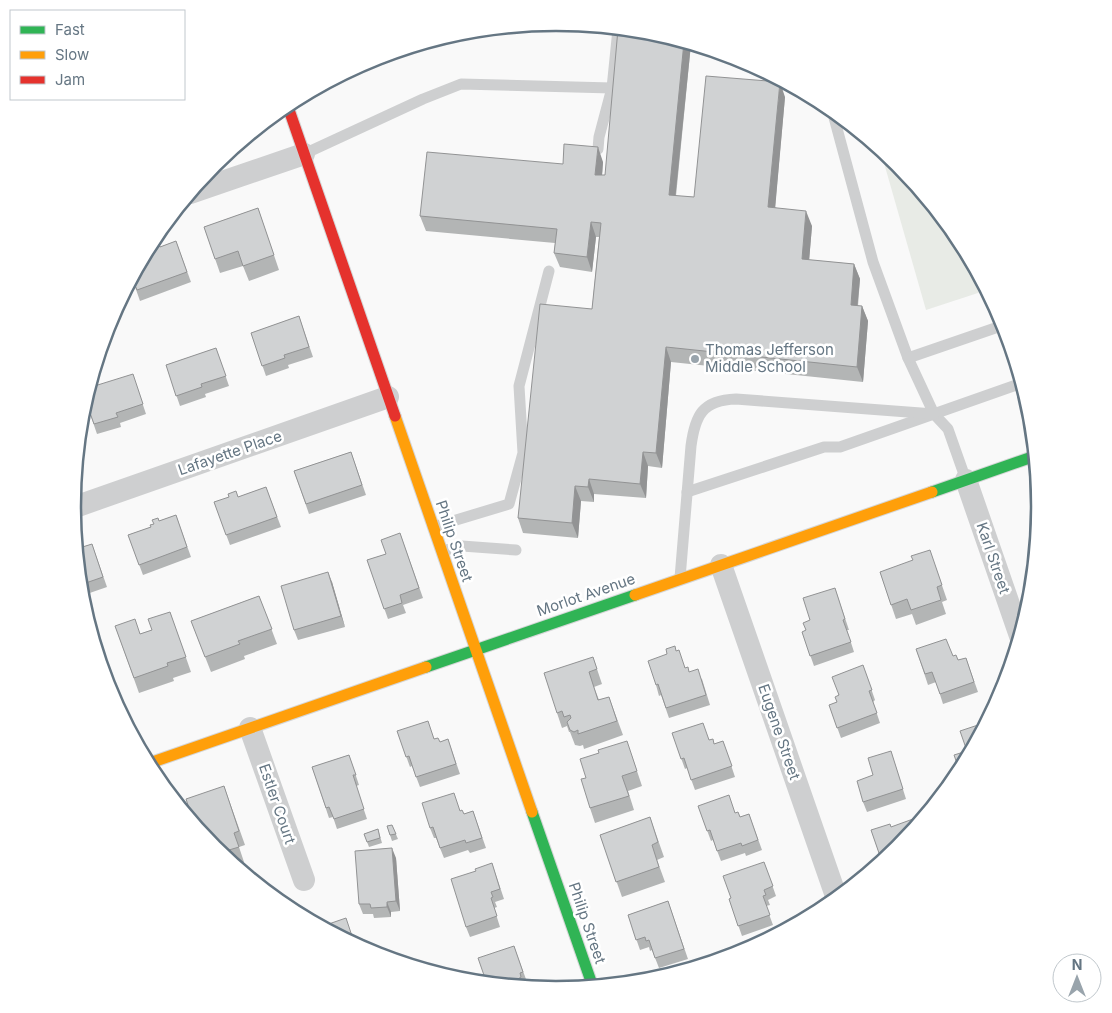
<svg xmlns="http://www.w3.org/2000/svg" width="1112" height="1013" viewBox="0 0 1112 1013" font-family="Inter,sans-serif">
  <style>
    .green { fill: #e8ebe6 }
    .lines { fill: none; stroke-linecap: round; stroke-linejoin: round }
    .fast-casing { stroke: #d5d6d7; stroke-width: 13 }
    .slow-casing { stroke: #d5d6d7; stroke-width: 13 }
    .jam-casing { stroke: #d5d6d7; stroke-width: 13 }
    .lane { stroke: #cecfd0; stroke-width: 11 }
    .street { stroke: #cecfd0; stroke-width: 22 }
    .fast { stroke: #30b455; stroke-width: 11 }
    .slow { stroke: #ff9f0a; stroke-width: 11 }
    .jam { stroke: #e5322d; stroke-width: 11 }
    .wall { fill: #b3b5b5 }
    .shaded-wall { fill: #929394 }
    .building { fill: #d0d2d3; stroke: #929394 }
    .poi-dot { fill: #99a4ac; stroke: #fff; stroke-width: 2 }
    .labels { text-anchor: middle; stroke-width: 5; stroke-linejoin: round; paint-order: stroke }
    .poi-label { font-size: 15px; fill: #657683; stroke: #fff; text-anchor: start }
    .street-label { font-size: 15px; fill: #657683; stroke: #fff }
    .rim { fill: none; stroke: #657683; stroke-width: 2.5 }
  </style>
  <rect width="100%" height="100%" fill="#f9f9f9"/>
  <polygon class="green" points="880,149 898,164 959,238 987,290 926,310"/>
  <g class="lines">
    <defs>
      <g id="fast">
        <polyline points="932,492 1035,456"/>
        <polyline points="426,667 635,595"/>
        <polyline points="532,812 593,987"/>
      </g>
      <g id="slow">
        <polyline points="395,416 532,812"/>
        <polyline points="635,595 932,492"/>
        <polyline points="147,764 426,667"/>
      </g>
      <polyline id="jam" points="287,104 395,416"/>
    </defs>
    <use href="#fast" class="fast-casing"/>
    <use href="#slow" class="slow-casing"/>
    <use href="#jam" class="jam-casing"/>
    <g class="lane">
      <polyline points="832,110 873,262 908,358 934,414 948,429 966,480"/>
      <polyline points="598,149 599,137 612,88 618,29"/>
      <polyline points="304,154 423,99 461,84 612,88"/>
      <polyline points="908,358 1004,325"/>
      <polyline points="687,492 824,447 840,447 1022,383"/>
      <polyline points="433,527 509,504 523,453 519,386 549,271"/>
      <polyline points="442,551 462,546 516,550"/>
      <path d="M680,578L691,446C695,416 702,400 736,399L934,414"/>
    </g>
    <g class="street">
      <polyline points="190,193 304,154"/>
      <polyline points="966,480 1020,636"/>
      <polyline points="72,508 388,397"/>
      <polyline points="721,565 837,899"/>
      <polyline points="250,728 304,880"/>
    </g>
    <use href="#fast" class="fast"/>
    <use href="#slow" class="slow"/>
    <use href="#jam" class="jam"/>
  </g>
  <g class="wall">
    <polygon points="651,32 691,44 676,196 694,197 785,97 775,207 812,226 809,260 854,264 860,279 858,306 862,306 868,321 863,382 671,362 662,468 648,466 646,498 594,494 594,502 581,501 578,538 523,533 518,518 592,309 599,237 596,237 592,272 560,267 554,253 555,243 426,231 420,216 563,164 603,162 602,175 605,175"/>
    <polygon points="258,208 279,270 249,281 243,266 220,273 204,227"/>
    <polygon points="176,241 191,282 140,301 132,278 151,252 160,247"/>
    <polygon points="299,316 313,357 288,365 289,368 266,376 251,333"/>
    <polygon points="216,348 229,386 205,394 206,397 180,406 166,365"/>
    <polygon points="136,384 146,414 120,423 121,427 97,434 85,399"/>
    <polygon points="85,402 89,415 81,417 81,412"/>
    <polygon points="351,452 366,495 309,514 294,471"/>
    <polygon points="266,487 281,527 230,545 214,502 238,497"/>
    <polygon points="176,515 191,557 143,575 128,535 151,527 159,521"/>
    <polygon points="400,533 423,598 403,605 406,613 388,619 367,560 386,554"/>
    <polygon points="92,544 107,587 81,596 76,549"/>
    <polygon points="935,565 947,600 942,602 946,614 916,625 912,614 896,619 880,572"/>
    <polygon points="332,582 345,627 298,640 294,630"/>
    <polygon points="835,588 849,630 847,630 854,652 814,666 802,632 806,630 810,620"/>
    <polygon points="259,596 277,644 244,656 245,659 211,672 191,621"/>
    <polygon points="170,612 191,672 173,678 174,681 139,693 115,626 140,634 152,630"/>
    <polygon points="916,649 953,656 958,660 966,658 978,692 943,704 936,682 928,685"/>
    <polygon points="677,651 685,668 689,672 702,679 710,705 669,718 661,695 659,696 656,685"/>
    <polygon points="593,657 602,684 594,687 599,700 609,697 623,735 584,749 583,745 580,746 575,745 570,732 569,732 567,726 562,728 557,713"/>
    <polygon points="104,658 117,698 113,700 109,691 99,659"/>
    <polygon points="863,665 875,700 873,702 880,723 841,738 829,705 837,702 838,695"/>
    <polygon points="397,731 435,739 440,742 448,739 460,774 420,787 412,766 410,767"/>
    <polygon points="672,733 710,740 714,744 723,741 735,777 695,790 687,768 685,769"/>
    <polygon points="891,751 906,799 867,812 863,802 873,775"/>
    <polygon points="349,755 359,785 356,786 367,819 337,829 333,817 329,818 312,767"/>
    <polygon points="632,756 642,786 628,791 634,810 595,823 590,808 586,778"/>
    <polygon points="224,786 245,845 239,847 244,862 234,865 214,849 191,821 191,814"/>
    <polygon points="698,806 735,813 740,817 749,814 762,850 746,856 745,853 721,861 713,840 711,841"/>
    <polygon points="460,811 464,814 473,811 486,848 470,853 468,850 444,858 436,838 434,838 430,828"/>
    <polygon points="650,817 664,857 657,860 665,882 622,897 600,835"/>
    <polygon points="392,825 398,839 392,841 387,826"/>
    <polygon points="891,827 898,849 882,862 871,830"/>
    <polygon points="378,829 382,843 369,847 364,834"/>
    <polygon points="396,858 400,911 391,912 391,917 374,918 373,914 363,914 359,904"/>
    <polygon points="764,862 776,896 768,900 770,905 766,906 773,925 742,936 729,899 731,898"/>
    <polygon points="492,863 504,899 495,902 497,907 494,908 500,927 470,937 466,927 476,871"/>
    <polygon points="668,901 688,959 659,968 652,950 650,951 649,947 640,950 628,915"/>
    <polygon points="514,946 527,982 524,983 525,987 482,983 486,981"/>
  </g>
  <g class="shaded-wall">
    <polygon points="684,42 691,44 674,210 669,195"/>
    <polygon points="780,82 785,97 774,221 768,207"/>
    <polygon points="598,147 603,162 601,190 595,175"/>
    <polygon points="806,211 812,226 808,274 802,259"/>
    <polygon points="591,222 596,237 592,272 587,257"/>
    <polygon points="854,264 860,279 856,320 851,305"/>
    <polygon points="862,306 868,321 863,382 857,367"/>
    <polygon points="666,347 671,362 662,468 656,453"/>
    <polygon points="643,452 648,466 646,498 640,484"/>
    <polygon points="589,479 594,494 594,502 588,487"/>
    <polygon points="575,486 581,501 578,538 572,523"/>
    <polygon points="328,572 332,582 345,627 341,616"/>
    <polygon points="392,848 396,858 400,911 396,901"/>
    <polygon points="387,902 391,912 391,917 387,907"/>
  </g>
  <g class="building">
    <polygon points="618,29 651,32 684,42 669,195 694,197 706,76 780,82 768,207 806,211 802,259 854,264 851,305 862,306 857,367 666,347 656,453 643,452 640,484 589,479 588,487 575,486 572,523 518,518 540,304 592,309 601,223 591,222 587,257 554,253 557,229 420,216 427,152 563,164 564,144 598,147 595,175 605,175"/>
    <polygon points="258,208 274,255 243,266 238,251 215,259 204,227"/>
    <polygon points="176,241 187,272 137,290 132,278 145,255 151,252 149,247 159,244 160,247"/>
    <polygon points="299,316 309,347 284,355 285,358 262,366 251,333"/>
    <polygon points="216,348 226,376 201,384 202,387 176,396 166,365"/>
    <polygon points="133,374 143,404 116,413 118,417 94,424 85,399 88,388"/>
    <polygon points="84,402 85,402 88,410 81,412"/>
    <polygon points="351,452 362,485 306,504 294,471"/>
    <polygon points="266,487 277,517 226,535 214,502 229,497 228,494 236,491 238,497"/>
    <polygon points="1040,506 1040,507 1039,517 1036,508"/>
    <polygon points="176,515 187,547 139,565 128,535 151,527 150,525 154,524 152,520 158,518 159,521"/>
    <polygon points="400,533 419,588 400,595 402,603 384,609 367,560 386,554 381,540"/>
    <polygon points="92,544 103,577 80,585 76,549"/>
    <polygon points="930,550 942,585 937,587 941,600 911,610 907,599 891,605 880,572 913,560 911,556"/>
    <polygon points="328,572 341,616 294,630 281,586"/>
    <polygon points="835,588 845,619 843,620 851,642 810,656 802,632 806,630 803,623 810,620 803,598"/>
    <polygon points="259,596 272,629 238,641 240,644 205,657 191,621"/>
    <polygon points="170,612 186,657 167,663 168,666 134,678 115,626 135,619 140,634 152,630 148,619"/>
    <polygon points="946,639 953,656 956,655 958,660 966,658 974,682 940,694 932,672 925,674 916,649"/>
    <polygon points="675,646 676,651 679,650 685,668 688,667 689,672 698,669 706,695 666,708 658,684 656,685 648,661 667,654 666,649"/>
    <polygon points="593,657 597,669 589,672 598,700 609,697 617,721 578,734 578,730 574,732 570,730 567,722 571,718 570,715 564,717 562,711 557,713 544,673"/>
    <polygon points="104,658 113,688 108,690 99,659"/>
    <polygon points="863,665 872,690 869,691 877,713 837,728 829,705 837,702 835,697 839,695 832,677"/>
    <polygon points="428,721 434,739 438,738 440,742 448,739 456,764 416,777 409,756 406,757 397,731"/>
    <polygon points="987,722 962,768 959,769 954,755 967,751 960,731"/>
    <polygon points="703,723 709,740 713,739 714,744 723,741 732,766 691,780 684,758 681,759 672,733"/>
    <polygon points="627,741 637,771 622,776 629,796 590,808 581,779 586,778 580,759 599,753 598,750"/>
    <polygon points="891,751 903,789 863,802 857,781 873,775 868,758"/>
    <polygon points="349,755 356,775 353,775 364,809 334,819 329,807 326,808 312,767"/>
    <polygon points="224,786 239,831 234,833 239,847 219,853 214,849 200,832 195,819 191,821 189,815 191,814 186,799"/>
    <polygon points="454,793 460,811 462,810 464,814 473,811 482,838 466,843 465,840 440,848 433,827 430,828 422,803"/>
    <polygon points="729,795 735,813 738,812 740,817 749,814 758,840 742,846 741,843 717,851 710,830 707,831 698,806"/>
    <polygon points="650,817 658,842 652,845 659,867 616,882 600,835"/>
    <polygon points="913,819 916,827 898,849 889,856 888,853 880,856 871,830 890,824 891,827"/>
    <polygon points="392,825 396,834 390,835 387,826"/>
    <polygon points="378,829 380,838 367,842 364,834"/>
    <polygon points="392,848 396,901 387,902 387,907 371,908 370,904 359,904 355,851"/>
    <polygon points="764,862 773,886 764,890 766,895 763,896 770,915 738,926 729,899 731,898 723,876"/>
    <polygon points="492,863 500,889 491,892 493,897 491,898 497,916 466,927 451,879 476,871 475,869"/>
    <polygon points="668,901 684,949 655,958 649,940 646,941 645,937 636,940 628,915"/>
    <polygon points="346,918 355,945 320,927"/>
    <polygon points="514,946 523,972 520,973 521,977 518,979 521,987 482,983 482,982 486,981 478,958"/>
    <polygon points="452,973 455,979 444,976"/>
  </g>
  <circle class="poi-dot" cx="695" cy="359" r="5"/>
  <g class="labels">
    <g class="poi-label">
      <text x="705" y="355">Thomas Jefferson<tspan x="705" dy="17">Middle School</tspan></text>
    </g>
    <g class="street-label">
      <text transform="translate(230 453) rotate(-19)" y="5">Lafayette Place</text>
      <text transform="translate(454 541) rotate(71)" y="5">Philip Street</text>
      <text transform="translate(993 558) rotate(71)" y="5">Karl Street</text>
      <text transform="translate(586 595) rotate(-19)" y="5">Morlot Avenue</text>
      <text transform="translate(779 732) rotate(71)" y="5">Eugene Street</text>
      <text transform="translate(277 804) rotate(71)" y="5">Estler Court</text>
      <text transform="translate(587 923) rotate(71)" y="5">Philip Street</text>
    </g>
  </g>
  <path d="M0 0H1112V1013H0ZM81 506a475 475 0 1 1 950 0a475 475 0 1 1-950 0Z" fill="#fff" fill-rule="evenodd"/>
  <path class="rim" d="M81 506a475 475 0 1 1 950 0a475 475 0 1 1-950 0Z"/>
  <rect x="10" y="10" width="175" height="90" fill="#ffffff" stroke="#c1c8cd"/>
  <rect x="20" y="26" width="25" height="8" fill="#30b455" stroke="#c1c8cd"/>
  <text x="55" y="35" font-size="15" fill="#657683">Fast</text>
  <rect x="20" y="51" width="25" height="8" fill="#ff9f0a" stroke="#c1c8cd"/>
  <text x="55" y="60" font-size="15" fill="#657683">Slow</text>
  <rect x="20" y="76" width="25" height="8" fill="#e5322d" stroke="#c1c8cd"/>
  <text x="55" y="85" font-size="15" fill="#657683">Jam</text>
  <g transform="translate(1077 978)"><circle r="24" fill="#ffffff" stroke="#c1c8cd"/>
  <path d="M0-4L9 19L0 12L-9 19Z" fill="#99a4ac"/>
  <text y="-8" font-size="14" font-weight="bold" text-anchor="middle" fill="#657683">N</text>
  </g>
</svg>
